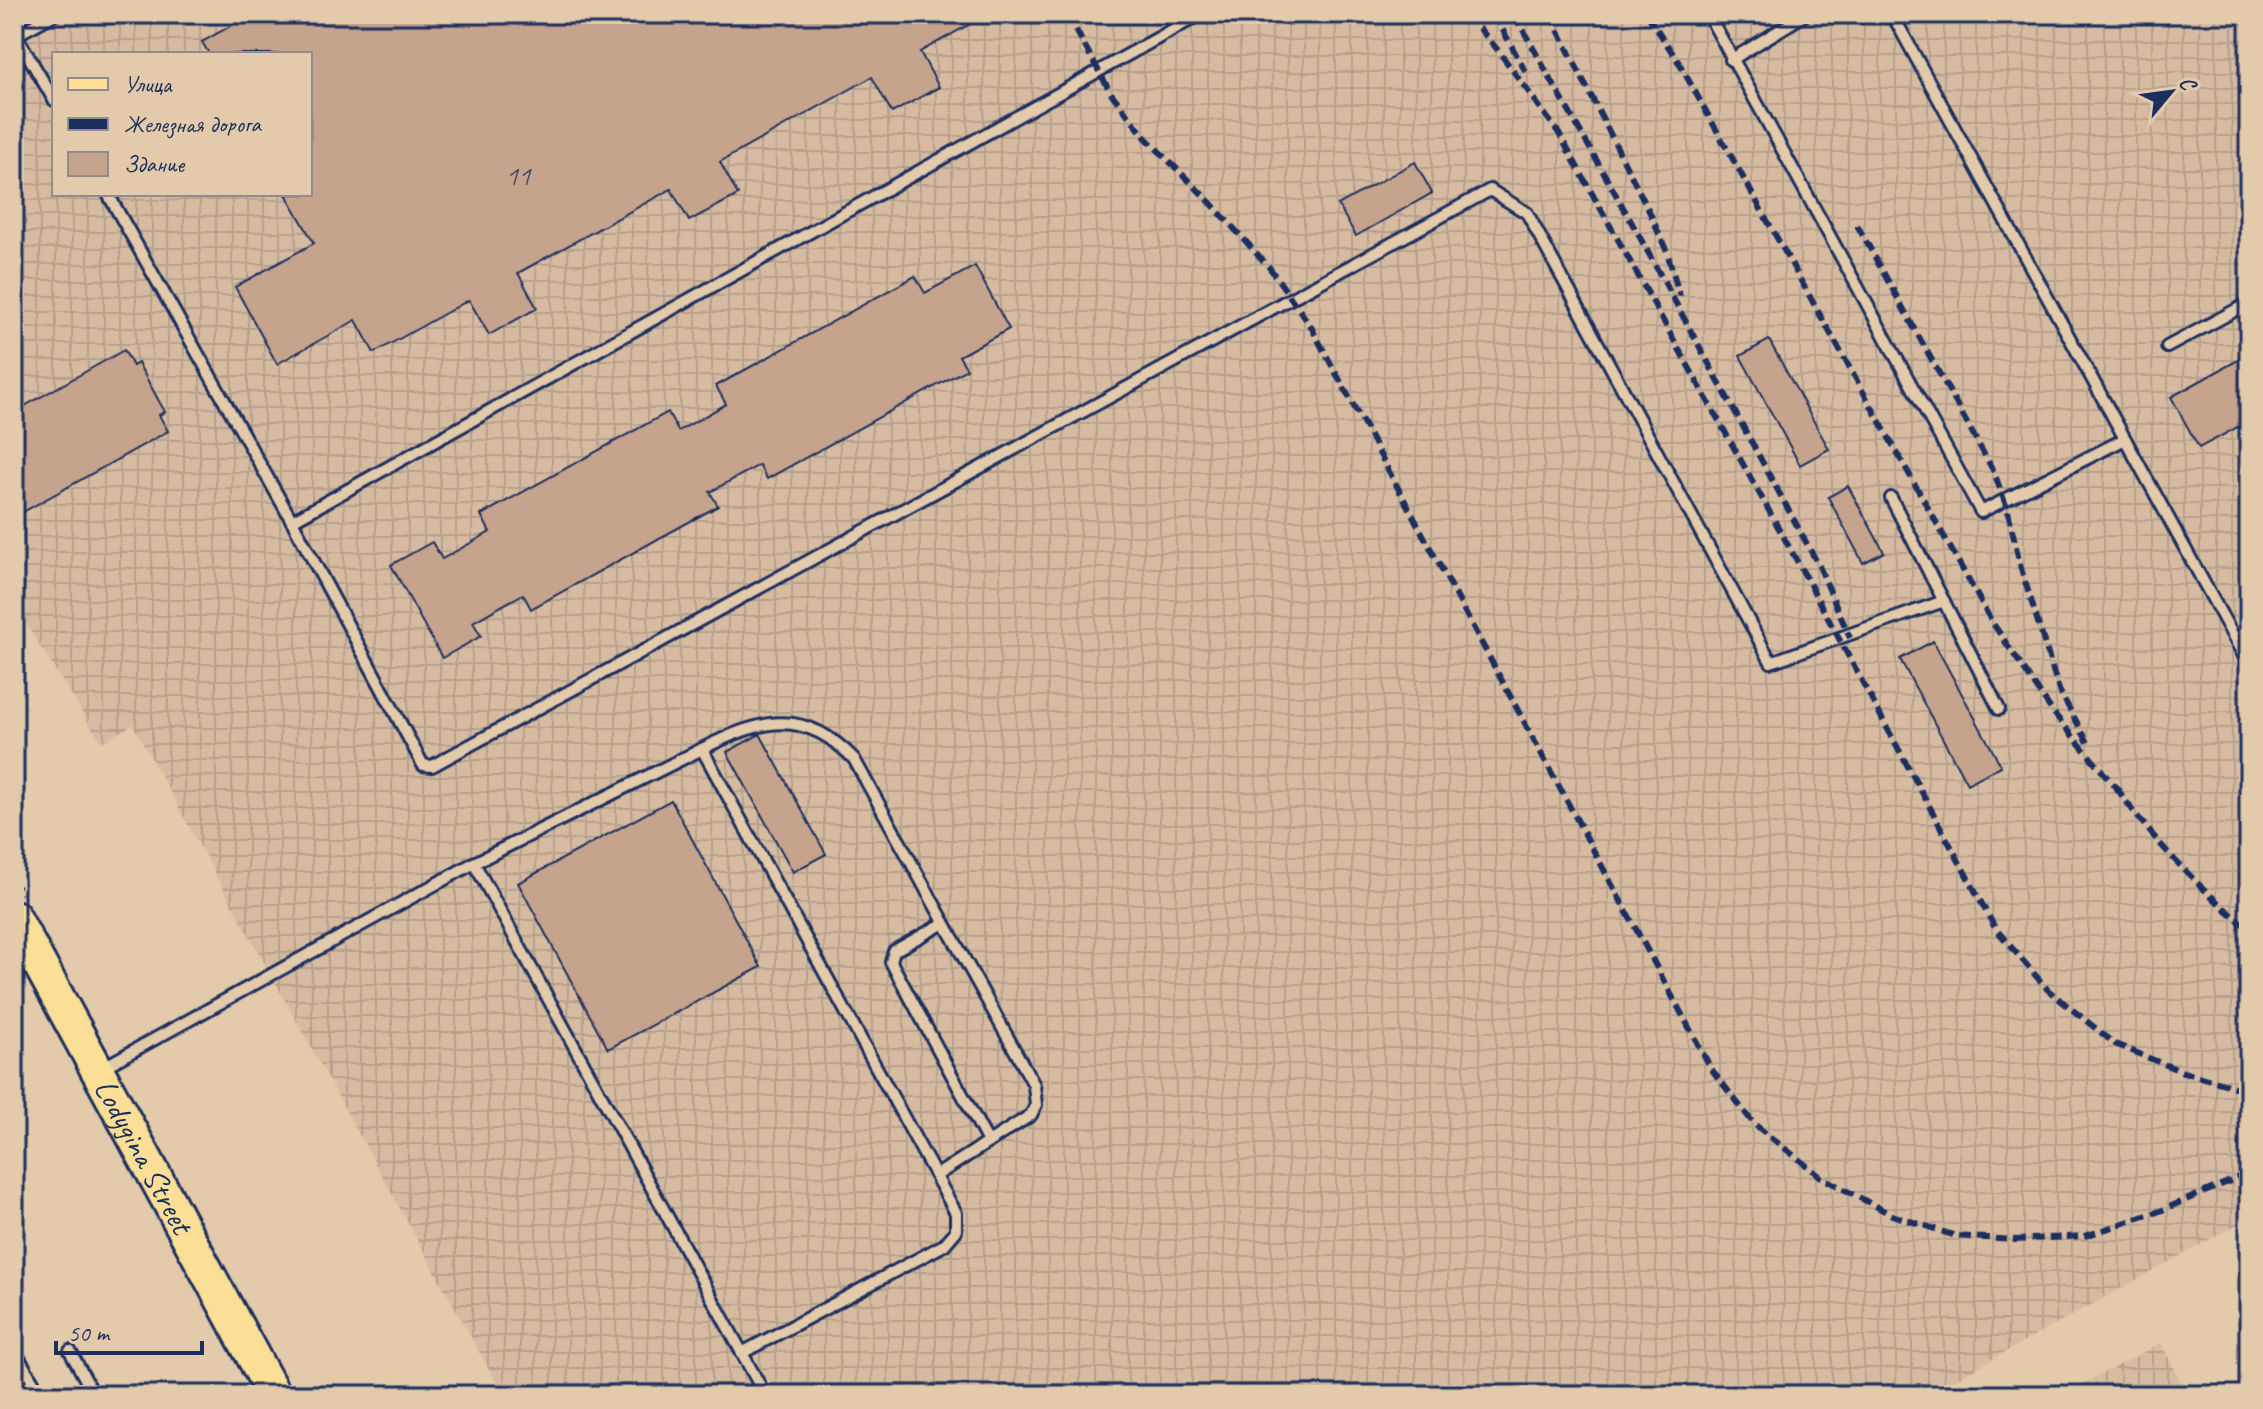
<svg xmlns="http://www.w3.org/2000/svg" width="2263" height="1409" viewBox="0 0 2263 1409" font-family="Caveat,sans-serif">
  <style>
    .industrial { fill: url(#industrial-grid); fill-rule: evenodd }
    .building { fill: #c6a38c; stroke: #1b2f5e; stroke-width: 2 }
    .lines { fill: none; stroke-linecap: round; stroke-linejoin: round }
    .lane-casing { stroke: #1b2f5e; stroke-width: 16 }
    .primary-casing { stroke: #1b2f5e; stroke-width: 38 }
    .path { stroke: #1b2f5e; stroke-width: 4; stroke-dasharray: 2 6; stroke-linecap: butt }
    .lane { stroke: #e2caab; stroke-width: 10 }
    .primary { stroke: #fbdf96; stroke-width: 32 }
    .rail { stroke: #1b2f5e; stroke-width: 6; stroke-dasharray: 12 6; stroke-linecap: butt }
    .labels { text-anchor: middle; stroke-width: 6; stroke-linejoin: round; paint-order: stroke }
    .number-label { font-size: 28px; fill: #464c6a }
    .street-label { font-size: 32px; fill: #1b2f5e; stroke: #e2caab }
  </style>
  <defs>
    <pattern id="industrial-grid" width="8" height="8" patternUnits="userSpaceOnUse" patternTransform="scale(2)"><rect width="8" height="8" fill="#d6bba1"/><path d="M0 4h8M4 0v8" fill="none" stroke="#b7a18d"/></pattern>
  </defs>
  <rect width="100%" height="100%" fill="#e2caab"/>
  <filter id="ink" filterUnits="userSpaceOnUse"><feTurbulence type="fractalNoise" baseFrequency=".0125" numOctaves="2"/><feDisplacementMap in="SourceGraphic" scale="16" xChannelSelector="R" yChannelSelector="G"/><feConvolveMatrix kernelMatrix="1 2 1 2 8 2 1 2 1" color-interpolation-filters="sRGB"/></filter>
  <g filter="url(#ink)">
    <g class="industrial">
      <path d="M14,14H2249V1218L1927,1395H503L133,725L101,742L14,605ZM54,54H310V194H54Z"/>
      <polygon points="2161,1343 2188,1395 2062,1395"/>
    </g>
    <g class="building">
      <polygon points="252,14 988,14 920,52 939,87 892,113 872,77 720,162 738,195 689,221 671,189 518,273 537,308 489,335 469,300 374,353 356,320 277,364 235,287 314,243 286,194 310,194 310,54 209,54 202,42"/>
      <polygon points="1415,162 1432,193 1356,236 1338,205"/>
      <polygon points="975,266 1009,329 959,356 967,369 767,479 759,465 710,492 718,506 531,609 523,594 473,622 481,636 442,658 391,565 432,542 442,559 490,532 481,515 668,412 678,431 726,404 716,386 915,276 925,293"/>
      <polygon points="1769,340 1829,449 1800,465 1740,356"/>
      <polygon points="124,350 133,366 138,363 165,412 159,415 168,431 14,517 14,412"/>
      <polygon points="2249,354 2249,421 2199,448 2171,397"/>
      <polygon points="1848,486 1884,552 1863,563 1828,497"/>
      <polygon points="1933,641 2001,766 1967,784 1900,659"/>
      <polygon points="760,734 826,854 793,872 727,752"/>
      <polygon points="671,800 761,967 608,1049 518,883"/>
    </g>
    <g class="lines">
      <defs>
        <g id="lane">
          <polyline points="1708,14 1981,512 2125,439"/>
          <polyline points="1892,14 2249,665"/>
          <polyline points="16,35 54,100"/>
          <polyline points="14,36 55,14"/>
          <polyline points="1731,60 1806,14"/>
          <polyline points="108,194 292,521 423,765 432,766 1490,190 1527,213 1771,662 1944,601"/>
          <polyline points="2167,347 2249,303"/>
          <polyline points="1891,498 1999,709"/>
          <polyline points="292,521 1201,14"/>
          <path d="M702,749C761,719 804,707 854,759L1034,1085L1036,1105L1031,1115L937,1175"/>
          <polyline points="474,863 765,1395"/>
          <polyline points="944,923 894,951 891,962 988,1142"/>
          <polyline points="102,1068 474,863 702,749 956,1213 956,1231 944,1245 742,1353"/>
          <polyline points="14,1350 41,1395"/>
          <polyline points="70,1351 94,1395"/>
          <polyline points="2133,1395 2138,1393 2139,1395"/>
        </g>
        <g id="primary">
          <path id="s1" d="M14,917L274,1395"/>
        </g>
      </defs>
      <use href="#lane" class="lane-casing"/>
      <use href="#primary" class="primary-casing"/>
      <polyline class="path" points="14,879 22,894"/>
      <use href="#lane" class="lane"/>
      <use href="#primary" class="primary"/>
      <g class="rail">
        <polyline points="1067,14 1111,93 1146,138 1210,202 1269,267 1310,325 1712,1070 1754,1124 1821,1177 1892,1215 1956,1236 2015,1240 2085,1236 2160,1211 2249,1173"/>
        <polyline points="1467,14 1497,49 1558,132 1802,570 1995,928 2048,990 2115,1044 2183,1072 2249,1091"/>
        <polyline points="1494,14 1528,76"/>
        <polyline points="1514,14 1637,232 1819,566 1850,638"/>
        <polyline points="1550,14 1650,213 1667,252 1680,296"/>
        <polyline points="1647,14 1679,63 1992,622 2052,711 2122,795"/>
        <polyline points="1857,225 1994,472 2008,511 2020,565 2059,690 2090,746"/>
        <path d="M2116,787C2153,841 2198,887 2249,929"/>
      </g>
    </g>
  </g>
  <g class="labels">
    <g class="number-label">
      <text x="518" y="185">11</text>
    </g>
    <g class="street-label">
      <text dy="11" stroke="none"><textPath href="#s1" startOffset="272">Lodygina Street</textPath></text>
    </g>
  </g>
  <rect width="2263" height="1409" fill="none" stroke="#e2caab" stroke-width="48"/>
  <rect x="24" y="24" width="2215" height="1361" fill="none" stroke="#1b2f5e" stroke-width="3" filter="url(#ink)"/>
  <rect x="52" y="52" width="260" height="144" fill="#e2caab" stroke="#928c8c" stroke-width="2"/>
  <rect x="68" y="78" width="40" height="12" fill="#fbdf96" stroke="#928c8c" stroke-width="2"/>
  <text x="124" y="92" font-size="24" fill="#1b2f5e">Улица</text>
  <rect x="68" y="118" width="40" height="12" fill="#1b2f5e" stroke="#928c8c" stroke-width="2"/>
  <text x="124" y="132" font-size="24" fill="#1b2f5e">Железная дорога</text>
  <rect x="68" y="152" width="40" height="24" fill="#c6a38c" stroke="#928c8c" stroke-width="2"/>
  <text x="124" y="172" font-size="24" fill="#1b2f5e">Здание</text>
  <g transform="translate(2171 92) rotate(61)" stroke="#e2caab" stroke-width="6" paint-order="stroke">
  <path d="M0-6L14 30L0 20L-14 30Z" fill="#1b2f5e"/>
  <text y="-12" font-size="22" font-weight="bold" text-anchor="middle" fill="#1b2f5e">С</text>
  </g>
  <path d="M56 1341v12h146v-12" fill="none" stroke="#1b2f5e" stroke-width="4"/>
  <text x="68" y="1341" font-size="24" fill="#1b2f5e" stroke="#e2caab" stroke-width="6" paint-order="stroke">50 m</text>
</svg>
